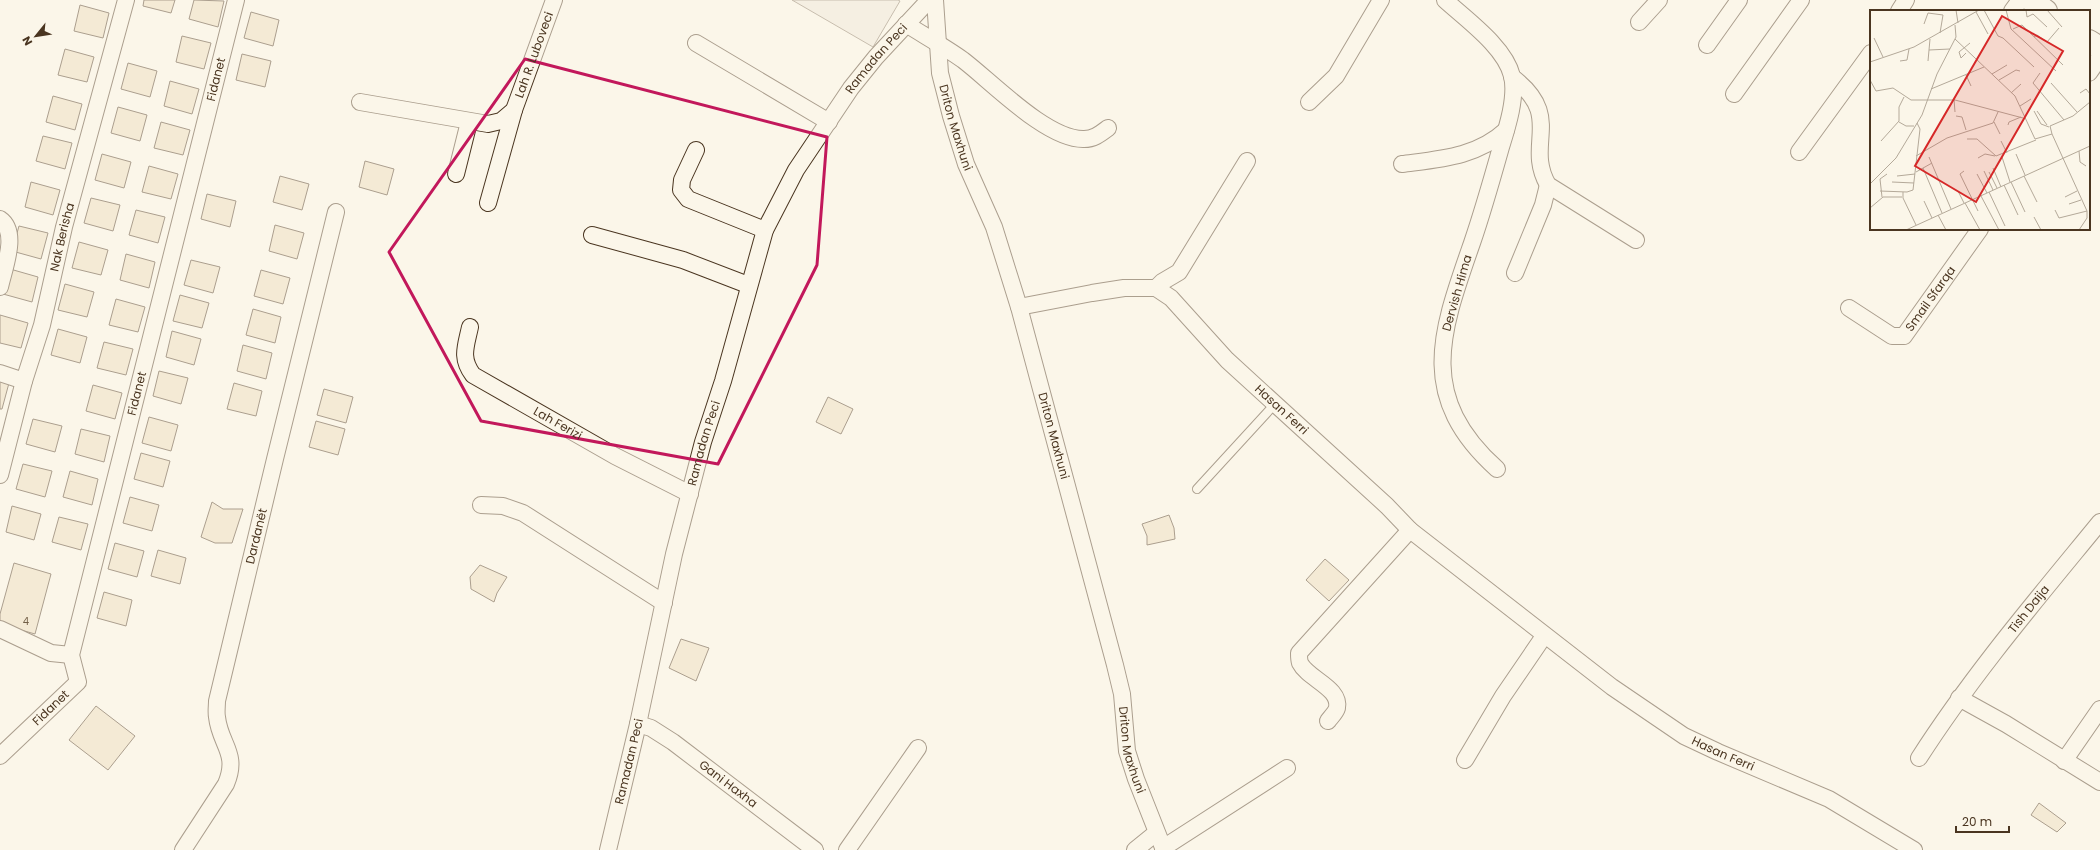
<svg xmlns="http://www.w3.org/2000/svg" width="2100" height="850" viewBox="0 0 2100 850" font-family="Poppins,sans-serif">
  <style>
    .green { fill: #ede6d9; stroke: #887966 }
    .building { fill: #ecdcbc; stroke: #4a3520 }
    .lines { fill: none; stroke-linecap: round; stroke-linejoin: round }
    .lane-casing { stroke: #4a3520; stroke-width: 10 }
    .street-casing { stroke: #4a3520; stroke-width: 18 }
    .secondary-casing { stroke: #4a3520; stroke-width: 24 }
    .lane { stroke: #fbf6e9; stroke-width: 8 }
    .street { stroke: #fbf6e9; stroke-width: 16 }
    .secondary { stroke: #fbf6e9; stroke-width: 22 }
    .marked { fill: none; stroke: #c2185b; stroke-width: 3; stroke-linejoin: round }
    .labels { text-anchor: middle; stroke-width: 3; stroke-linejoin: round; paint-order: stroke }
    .number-label { font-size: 10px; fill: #725f47 }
    .street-label { font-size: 12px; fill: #4a3520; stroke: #fbf6e9 }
    .inset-road { fill: none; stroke: #b4a999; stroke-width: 1 }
    .view { fill: #d62828; fill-opacity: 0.15; stroke: #d62828; stroke-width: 2 }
    .inset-edge { fill: none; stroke: #4a3520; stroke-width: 2 }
  </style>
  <rect width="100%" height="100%" fill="#fbf6e9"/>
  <polygon class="green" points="792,0 898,0 900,1 873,47"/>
  <g class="building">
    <polygon points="144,0 175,0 171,13 143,6"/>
    <polygon points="194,0 224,1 218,27 189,19"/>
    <polygon points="80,5 109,13 103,38 74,31"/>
    <polygon points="251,12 279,20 273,46 244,38"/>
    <polygon points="182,36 211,43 204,69 176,62"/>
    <polygon points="65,49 94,57 87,82 58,75"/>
    <polygon points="242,54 271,61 265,87 236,80"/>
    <polygon points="128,63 157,71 150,97 121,89"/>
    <polygon points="170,81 199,89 192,114 164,106"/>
    <polygon points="53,96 82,104 75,130 46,122"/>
    <polygon points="118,107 147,115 140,141 111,133"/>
    <polygon points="161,122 190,130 183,155 154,148"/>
    <polygon points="43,136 72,143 65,169 36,161"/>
    <polygon points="102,154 131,162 124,188 95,180"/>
    <polygon points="365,161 394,169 387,195 359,187"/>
    <polygon points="149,166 178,174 171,199 142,192"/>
    <polygon points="280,176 309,184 302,210 273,202"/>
    <polygon points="31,182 60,190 53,215 25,207"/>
    <polygon points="207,194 236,201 230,227 201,219"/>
    <polygon points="91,198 120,205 113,231 84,223"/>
    <polygon points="136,210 165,217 158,243 129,235"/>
    <polygon points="275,225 304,233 297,259 269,251"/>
    <polygon points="19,226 48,233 41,259 12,251"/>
    <polygon points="79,242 108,250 101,275 72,268"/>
    <polygon points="126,254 155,262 149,288 120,280"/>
    <polygon points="191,260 220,267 213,293 184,285"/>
    <polygon points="10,269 38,277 32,302 3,294"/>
    <polygon points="261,270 290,278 283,304 254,296"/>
    <polygon points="65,284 94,292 87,317 58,310"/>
    <polygon points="180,295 209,303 202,328 173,321"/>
    <polygon points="116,299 145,307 138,332 109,325"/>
    <polygon points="253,309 281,317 275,343 246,335"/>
    <polygon points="0,315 28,323 21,348 0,343"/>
    <polygon points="58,329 87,337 80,363 51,355"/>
    <polygon points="172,331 201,339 194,365 166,357"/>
    <polygon points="104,342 133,349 126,375 97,368"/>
    <polygon points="243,345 272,353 266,379 237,371"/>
    <polygon points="159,371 188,378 181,404 153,396"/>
    <polygon points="0,381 9,383 2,409 0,409"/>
    <polygon points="234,383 262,391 256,416 227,409"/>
    <polygon points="93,385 122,393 115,419 86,411"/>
    <polygon points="324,389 353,397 346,423 317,415"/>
    <polygon points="828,397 853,409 841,434 816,422"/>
    <polygon points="149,417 178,425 171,451 142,443"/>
    <polygon points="33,419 62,426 55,452 26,444"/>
    <polygon points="316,421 345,429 338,455 309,447"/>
    <polygon points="81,429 110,436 104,462 75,454"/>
    <polygon points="141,453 170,461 163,487 134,479"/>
    <polygon points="23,464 52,471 45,497 16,489"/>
    <polygon points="70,471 98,479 92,505 63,497"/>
    <polygon points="130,497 159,505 152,531 123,523"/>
    <polygon points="212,502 223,509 243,509 232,543 215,543 201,537"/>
    <polygon points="12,506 41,514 34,540 6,532"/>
    <polygon points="1169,515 1174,528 1175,539 1147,545 1147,536 1142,524"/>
    <polygon points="59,517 88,524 81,550 52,542"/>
    <polygon points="115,543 144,551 137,577 108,569"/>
    <polygon points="158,550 186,558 180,584 151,576"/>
    <polygon points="1325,559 1349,580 1329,601 1306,580"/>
    <polygon points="14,563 51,574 35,634 0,624 0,614"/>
    <polygon points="480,565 507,577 497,593 494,602 471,589 470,577"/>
    <polygon points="104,592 132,600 126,626 97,618"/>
    <polygon points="681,639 709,648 696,681 669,668"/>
    <polygon points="96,706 135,736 108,770 69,740"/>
    <polygon points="2039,803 2066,823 2057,832 2031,815"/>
  </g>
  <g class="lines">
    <defs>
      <polyline id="lane" points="1197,489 1275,404"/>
      <g id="street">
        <path id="s1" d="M935,0L940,73L951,116L966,164L994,227L1019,307L1115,665L1122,694L1127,751L1136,779L1164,850"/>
        <path d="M1445,0C1467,20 1505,47 1512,76C1517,97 1507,128 1501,147C1492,179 1483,211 1472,243C1441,332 1416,396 1497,469"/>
        <polyline points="1899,11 1906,0"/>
        <polyline points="2012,11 2020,0"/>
        <polyline points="1639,22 1659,0"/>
        <path d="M906,24C925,36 945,47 963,60C992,82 1047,140 1084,139C1094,139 1100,134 1108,128"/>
        <polyline points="696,43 829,122"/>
        <polyline points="1707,45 1739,0"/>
        <polyline points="2089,73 2100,57"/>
        <path d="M1512,77C1565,117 1524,143 1548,185L1636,240"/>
        <polyline points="1734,94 1801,0"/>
        <path id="s2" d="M360,102L488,124L501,121L514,110L554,0"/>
        <polyline points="1309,102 1336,76 1381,0"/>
        <polyline points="696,150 682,180 681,190 688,199 765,230"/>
        <polyline points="1799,152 1871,53"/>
        <path d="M1402,164C1440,159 1477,157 1506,130"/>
        <polyline points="456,174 469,122"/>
        <polyline points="488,203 514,110"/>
        <path d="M0,219C19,232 4,268 0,287"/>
        <polyline points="592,235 683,260 748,285"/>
        <polyline points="1515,273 1543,205 1548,185"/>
        <polyline points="1156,288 1162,282 1179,272 1247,161"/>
        <path id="s3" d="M1019,307L1092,293L1124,288H1156L1171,298L1227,360L1387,506L1410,530L1612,687L1684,736L1718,752L1829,799L1914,850"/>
        <path id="s4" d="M1849,308L1892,336H1904L1980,229"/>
        <path id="s5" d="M470,327C466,346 460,358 473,375L615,456L690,494"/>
        <polyline points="0,373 24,381"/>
        <path id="s6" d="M0,475L24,381L42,325L64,227L126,0"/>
        <polyline points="481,505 503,506 523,513 664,603"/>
        <polyline points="0,629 51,653 71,655"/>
        <polyline points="1959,698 2006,724 2100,782"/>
        <path d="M1328,721C1331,717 1336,712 1337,708C1341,688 1308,679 1300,663C1299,660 1299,656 1299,653L1410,530"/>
        <path id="s7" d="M638,724L651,728L673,742L815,850"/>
        <path id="s8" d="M0,756L78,682L71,655L236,0"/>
        <path id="s9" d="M1919,758C1973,674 2037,599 2100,522"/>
        <polyline points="1465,760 1503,696 1544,636"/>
        <polyline points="2064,761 2100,709"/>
        <polyline points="1163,848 1287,768"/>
        <path id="s10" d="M183,850L226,784C239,753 220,745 217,717C216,712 217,706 217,701L275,459L336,212"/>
        <path id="s11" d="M608,850L638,724L674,554L703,442L723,381L765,230L796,170L851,88L876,57L929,0"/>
        <polyline points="847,850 918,748"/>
        <polyline points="1135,850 1156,833"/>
      </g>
      <g id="secondary">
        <polyline points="2031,0 2046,11"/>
        <polyline points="2089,41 2100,48"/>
      </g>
    </defs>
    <use href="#lane" class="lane-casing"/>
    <use href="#street" class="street-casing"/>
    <use href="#secondary" class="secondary-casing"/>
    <use href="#lane" class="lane"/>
    <use href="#street" class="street"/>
    <use href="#secondary" class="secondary"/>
  </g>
  <path d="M0 0H2100V850H0ZM525,59L827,137L817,265L718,464L481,421L389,252Z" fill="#fbf6e9" fill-opacity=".55" fill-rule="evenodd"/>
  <path class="marked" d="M525,59L827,137L817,265L718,464L481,421L389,252Z"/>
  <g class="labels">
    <g class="number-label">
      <text x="26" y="625">4</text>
    </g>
    <g class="street-label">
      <text dy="4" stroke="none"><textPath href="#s2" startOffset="219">Lah R. Luboveci</textPath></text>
      <text dy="4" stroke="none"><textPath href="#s11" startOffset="845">Ramadan Peci</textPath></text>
      <text dy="4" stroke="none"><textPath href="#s8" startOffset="729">Fidanet</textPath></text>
      <text dy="4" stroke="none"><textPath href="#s1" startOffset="130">Driton Maxhuni</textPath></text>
      <text dy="4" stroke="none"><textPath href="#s6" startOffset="246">Nak Berisha</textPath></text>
      <text transform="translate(1457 293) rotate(-74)" y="4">Dervish Hima</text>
      <text dy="4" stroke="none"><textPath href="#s4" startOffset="109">Smail Sfarqa</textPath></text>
      <text dy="4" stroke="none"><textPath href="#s8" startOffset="405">Fidanet</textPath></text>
      <text dy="4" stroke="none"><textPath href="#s3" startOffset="314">Hasan Ferri</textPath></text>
      <text dy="4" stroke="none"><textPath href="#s5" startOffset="148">Lah Ferizi</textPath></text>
      <text dy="4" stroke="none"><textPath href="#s1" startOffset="454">Driton Maxhuni</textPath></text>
      <text dy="4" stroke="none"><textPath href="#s11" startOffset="418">Ramadan Peci</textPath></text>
      <text dy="4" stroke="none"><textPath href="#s10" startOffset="334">Dardanët</textPath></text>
      <text dy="4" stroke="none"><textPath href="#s9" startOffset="185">Tish Daija</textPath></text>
      <text dy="4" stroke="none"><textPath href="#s8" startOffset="70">Fidanet</textPath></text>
      <text dy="4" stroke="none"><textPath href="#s1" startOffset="778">Driton Maxhuni</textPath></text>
      <text dy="4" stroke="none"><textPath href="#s3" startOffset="876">Hasan Ferri</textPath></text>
      <text dy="4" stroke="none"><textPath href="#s11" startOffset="91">Ramadan Peci</textPath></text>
      <text dy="4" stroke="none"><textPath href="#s7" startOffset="109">Gani Haxha</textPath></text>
    </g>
  </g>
  <g transform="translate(1870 10)">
    <rect width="220" height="220" fill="#fbf6e9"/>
    <path class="inset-road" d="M86,0L88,13M114,0L128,26L133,28L164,57M136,0L141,19L186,61M156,0L157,7L163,4L177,17M177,0L192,17M106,2L118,24M54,14L58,3L73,5L70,23M143,19L152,15L193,55M164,27L167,25L177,32L189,18M4,28L13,47M85,29L145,86L165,129L182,124L217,201V208L209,220M59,40L80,39M96,43L91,48L89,42L100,33M30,51L37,50L39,39M58,51L60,29M0,52L44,37L109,0M170,63L163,73L194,110M122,64L137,55M96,65L101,76M0,70L6,81L23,78L41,90H85L153,108M129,70L146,60L150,61M181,73L207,102M61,79L114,57M141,83L151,74M210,83L216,79L220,84M84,89L85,102M150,96L161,89M164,101L171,114L179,117M167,101L177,115M86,106L92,107L96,120M29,112L36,116H44M124,112L130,124M138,115L139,112L151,107M182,124L180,116L203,106L220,92M97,129H107L126,146L166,130M11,131L29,111V97L34,87M131,131L137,143M209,141L210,152L216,156M146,144L155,165M46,146L77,128L123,113L128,102M59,147L81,199M132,147L140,172M108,148L115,144L125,146M53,158L72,203M123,158L131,177M94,161L90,164L108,201M114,161L123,180M46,162L62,153M119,162L127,178M107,164L117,183M27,166L45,164M154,166L167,192M22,172L44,173M141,172L155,202M0,174L26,148L52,105L67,64L86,27L85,15M134,175L148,205M10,181L37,182L43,180L50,119L47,113M88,181L94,193M33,182V188L46,215M119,182L135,216M111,186L129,220M12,187L10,169L17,164M195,187L207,181M54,191L62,208M95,193L110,220M199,194L211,190M0,198L13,187H32M185,200L189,208L217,201M68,205L76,220M164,207L171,220M36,220L220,136"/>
    <path class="view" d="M132,6L193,41L106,192L45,156Z"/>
    <rect width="220" height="220" class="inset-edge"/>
  </g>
  <g transform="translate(36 36) rotate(240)" stroke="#fbf6e9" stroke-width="3" paint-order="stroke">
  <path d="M0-3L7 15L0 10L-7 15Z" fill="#4a3520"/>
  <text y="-6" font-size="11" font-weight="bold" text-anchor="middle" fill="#4a3520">N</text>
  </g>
  <path d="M1956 826v6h53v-6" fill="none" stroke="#4a3520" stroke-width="2"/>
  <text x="1962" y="826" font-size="12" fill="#4a3520" stroke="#fbf6e9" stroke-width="3" paint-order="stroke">20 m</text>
</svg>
